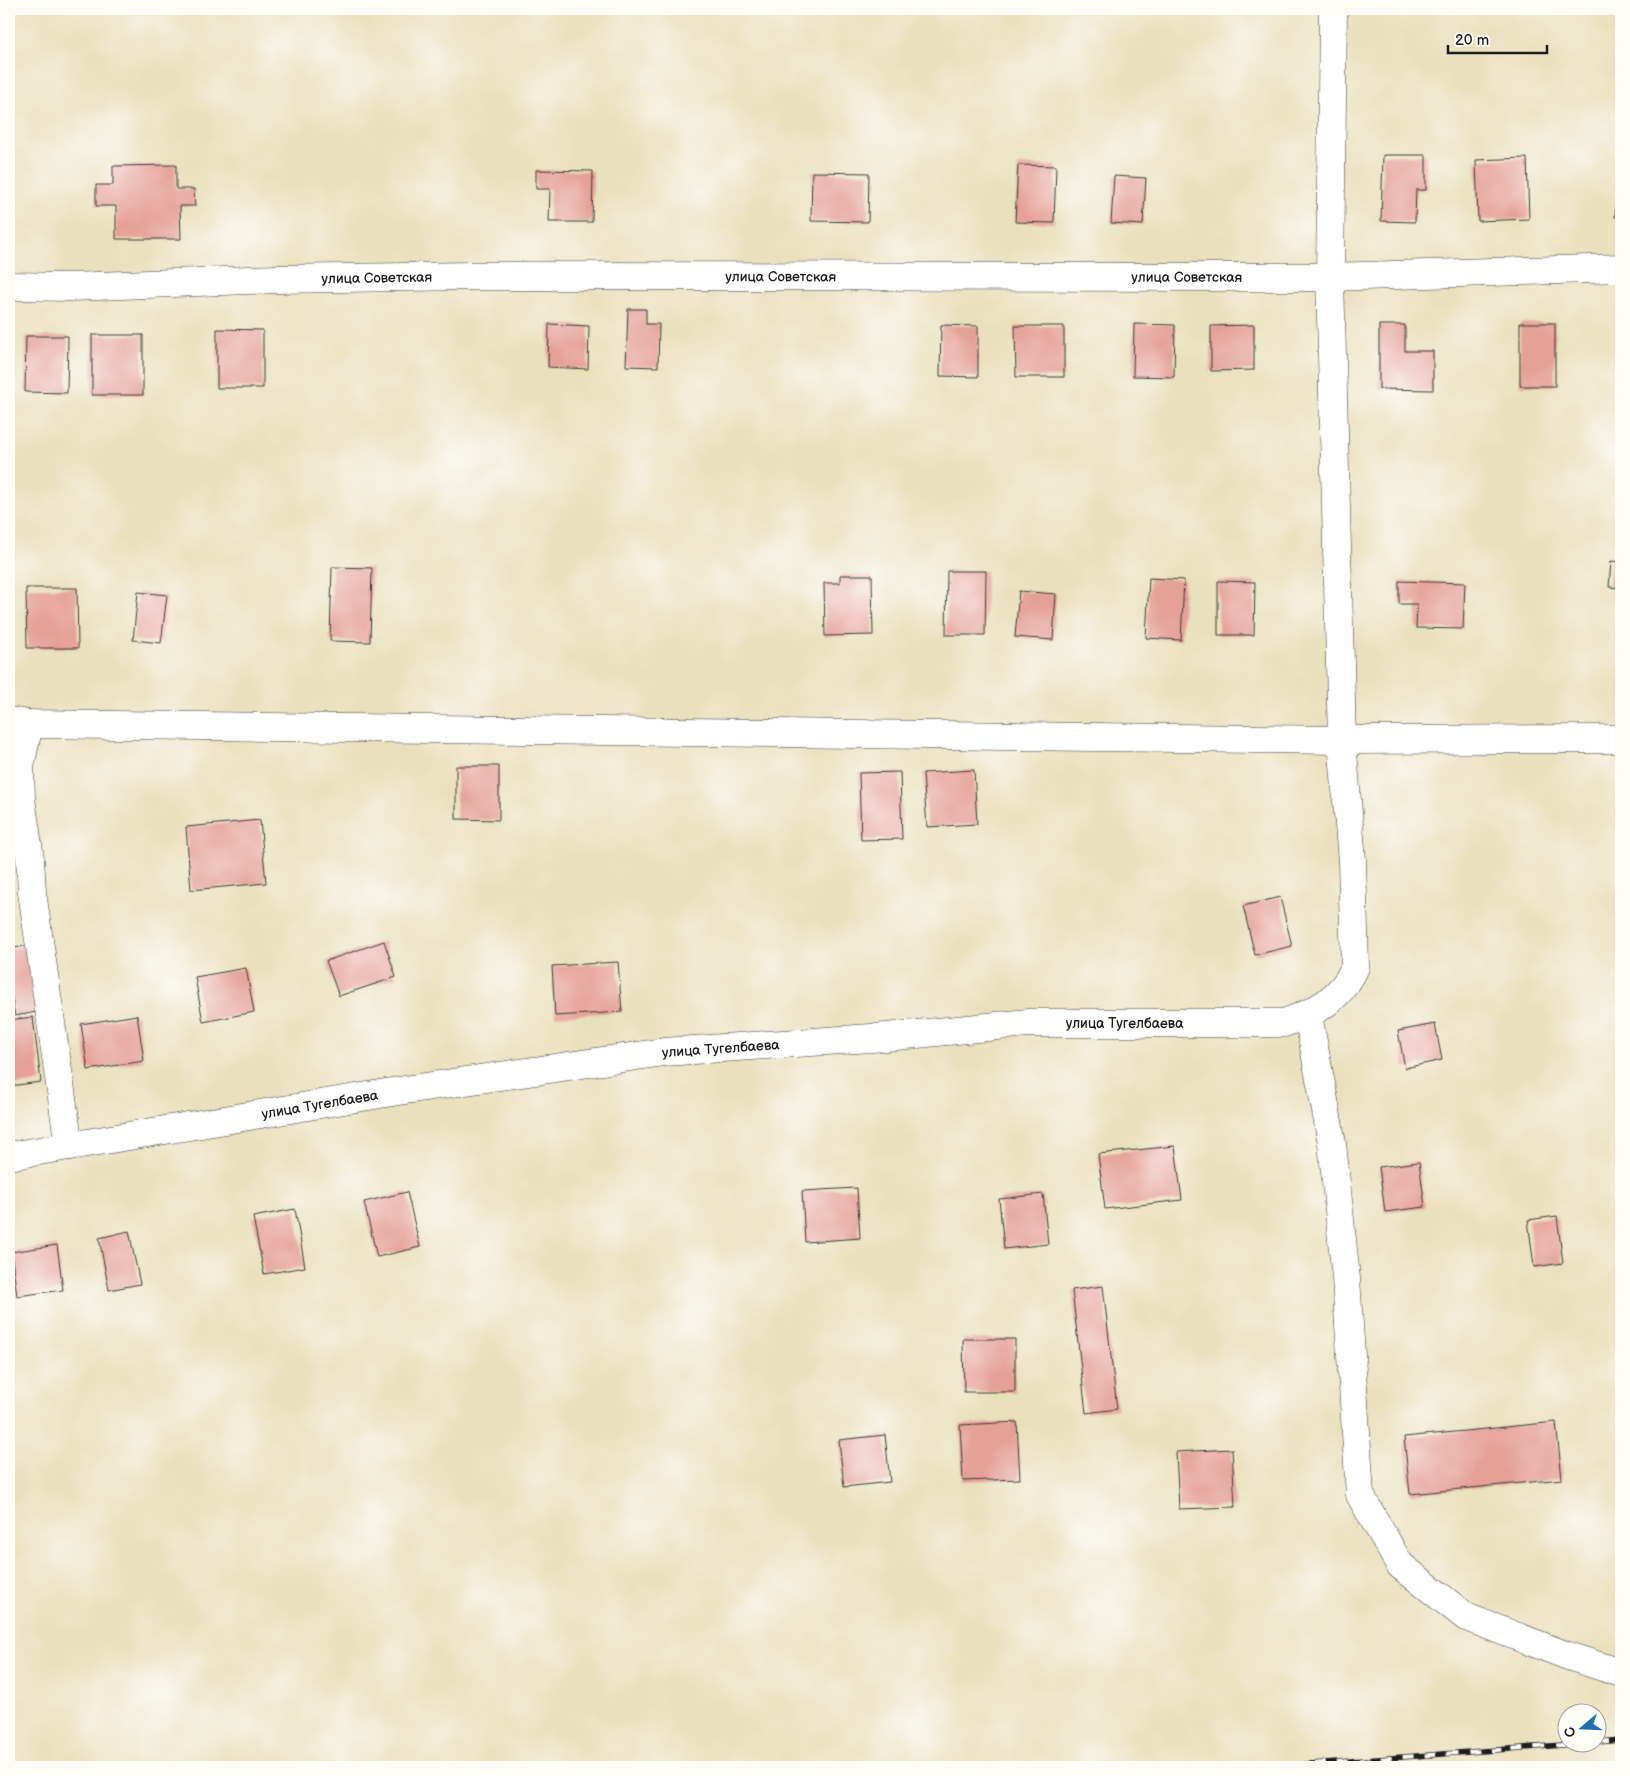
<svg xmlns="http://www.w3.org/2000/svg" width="1630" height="1776" viewBox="0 0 1630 1776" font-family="'Balsamiq Sans',sans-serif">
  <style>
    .building { fill: #e5a098 }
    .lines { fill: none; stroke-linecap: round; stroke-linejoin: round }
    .minor-casing { stroke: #3b3934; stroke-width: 29 }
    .minor { stroke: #fff; stroke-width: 28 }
    .rail-casing { stroke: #1c1c1c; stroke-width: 5.5 }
    .rail { stroke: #fdfcf7; stroke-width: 4; stroke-dasharray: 11; stroke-linecap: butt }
    .labels { text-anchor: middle; stroke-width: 4; stroke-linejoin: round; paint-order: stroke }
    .street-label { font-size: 14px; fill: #1c1c1c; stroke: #fdfcf7 }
  </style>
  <rect width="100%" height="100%" fill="#fdfcf7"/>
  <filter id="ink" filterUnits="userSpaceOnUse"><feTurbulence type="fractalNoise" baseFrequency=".02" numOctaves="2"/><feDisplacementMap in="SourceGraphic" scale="10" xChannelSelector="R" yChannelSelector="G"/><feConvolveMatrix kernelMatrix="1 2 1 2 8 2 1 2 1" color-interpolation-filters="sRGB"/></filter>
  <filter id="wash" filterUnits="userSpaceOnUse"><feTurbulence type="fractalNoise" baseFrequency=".0096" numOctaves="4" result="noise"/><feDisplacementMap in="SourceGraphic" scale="20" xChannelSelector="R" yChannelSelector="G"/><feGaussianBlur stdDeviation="1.12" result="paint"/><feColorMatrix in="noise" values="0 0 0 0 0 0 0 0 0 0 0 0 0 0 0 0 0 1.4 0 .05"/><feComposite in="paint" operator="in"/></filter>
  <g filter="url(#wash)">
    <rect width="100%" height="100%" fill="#e9e0bd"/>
    <g id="blocks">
      <g class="building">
        <polygon points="1383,155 1426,155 1426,190 1416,190 1415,222 1381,221"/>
        <polygon points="1527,158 1529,219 1478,221 1476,160"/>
        <polygon points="176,165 176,189 194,189 195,206 180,206 181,239 116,239 116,206 96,206 96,185 113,185 113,166"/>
        <polygon points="1018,165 1056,166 1054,223 1015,222"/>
        <polygon points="536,170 593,171 592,222 549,222 550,189 536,189"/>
        <polygon points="1618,170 1621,170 1621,218 1615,217"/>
        <polygon points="812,172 869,173 868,222 811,221"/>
        <polygon points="1114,176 1146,178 1143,225 1111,223"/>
        <polygon points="628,309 646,309 646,324 659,324 658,367 626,366"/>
        <rect x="1520" y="323" width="35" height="63"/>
        <polygon points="549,324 589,326 588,369 548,367"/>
        <polygon points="1134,324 1175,325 1174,377 1133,376"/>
        <polygon points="941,325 978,326 978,377 940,376"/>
        <polygon points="1254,325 1254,370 1211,371 1211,326"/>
        <polygon points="1379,325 1405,325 1405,351 1433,351 1433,390 1379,389"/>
        <polygon points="1015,326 1064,326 1064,377 1016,377"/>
        <polygon points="217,329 263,330 263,388 217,388"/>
        <rect x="92" y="335" width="51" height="60"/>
        <polygon points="26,336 68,336 67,393 25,392"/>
        <polygon points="1611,561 1621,562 1621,588 1609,587"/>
        <polygon points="332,567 372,568 370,642 330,641"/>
        <polygon points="947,571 986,571 985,635 946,635"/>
        <polygon points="840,575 872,575 873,635 825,636 824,583 840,583"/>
        <polygon points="1149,578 1184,580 1181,640 1146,638"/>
        <polygon points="1218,581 1255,582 1254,635 1218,635"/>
        <polygon points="1399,581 1465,583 1463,629 1416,628 1417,604 1399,604"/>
        <polygon points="26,588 77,588 78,648 27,648"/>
        <polygon points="1019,591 1056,594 1053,640 1015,637"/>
        <polygon points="138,592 167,595 161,643 133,640"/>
        <polygon points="456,766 499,766 499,820 456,819"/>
        <polygon points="974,770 977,824 927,827 923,773"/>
        <polygon points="900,772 902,839 861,840 859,773"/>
        <polygon points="260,820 266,883 191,890 186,827"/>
        <polygon points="1280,897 1292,946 1255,955 1243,906"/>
        <polygon points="384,941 396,977 339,996 326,961"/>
        <polygon points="30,945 42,1011 15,1016 9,980 9,949"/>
        <polygon points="618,962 622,1012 555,1016 552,966"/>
        <polygon points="246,968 254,1012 203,1022 195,977"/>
        <polygon points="137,1015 144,1061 88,1070 81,1024"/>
        <polygon points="33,1017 41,1082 9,1086 9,1020"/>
        <polygon points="1435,1024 1442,1060 1405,1068 1398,1031"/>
        <polygon points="1175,1146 1182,1200 1105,1209 1098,1154"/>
        <polygon points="1419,1162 1425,1207 1385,1212 1379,1167"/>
        <polygon points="857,1188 860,1238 805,1242 802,1191"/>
        <polygon points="407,1192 420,1247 377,1257 364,1202"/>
        <polygon points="1043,1194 1048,1244 1004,1249 999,1199"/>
        <polygon points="295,1209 305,1267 264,1274 253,1217"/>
        <polygon points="1557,1216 1563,1263 1534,1267 1528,1220"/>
        <polygon points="129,1231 140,1284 109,1290 99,1238"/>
        <polygon points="57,1245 63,1290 17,1296 11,1252"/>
        <polygon points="1103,1286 1117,1409 1086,1413 1072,1290"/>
        <polygon points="963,1339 1015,1339 1015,1392 964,1392"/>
        <polygon points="1017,1422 1020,1479 963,1481 960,1425"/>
        <polygon points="1556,1422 1562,1479 1410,1494 1404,1437"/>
        <polygon points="885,1435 890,1482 844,1487 839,1440"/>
        <polygon points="1232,1449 1235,1507 1179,1509 1176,1452"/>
      </g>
    </g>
  </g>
  <g filter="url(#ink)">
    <use href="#blocks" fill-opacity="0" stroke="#3b3934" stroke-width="1"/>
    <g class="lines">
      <defs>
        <g id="minor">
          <path id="s1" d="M9,286L71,287L277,279L471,276L1330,277L1621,268"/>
          <polyline points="9,721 29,724 1342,740 1621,739"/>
          <polyline points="29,724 20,767 21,799 30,858 32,892 69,1146"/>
          <polyline points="1308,1015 1332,1143 1346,1278 1360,1495 1400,1565 1466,1617 1568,1656 1621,1673"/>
          <path id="s2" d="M9,1156L398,1091L664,1052L886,1037L1028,1023H1284C1316,1012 1341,999 1355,967L1352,861L1342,740L1330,277L1333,9"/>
        </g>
      </defs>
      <use href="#minor" class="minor-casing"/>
      <use href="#minor" class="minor"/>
      <defs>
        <g id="rail">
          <polyline points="1598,1742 1621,1740"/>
          <polyline points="1271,1767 1576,1744"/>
        </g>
      </defs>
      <use href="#rail" class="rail-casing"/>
      <use href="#rail" class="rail"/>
    </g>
  </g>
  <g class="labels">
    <g class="street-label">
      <text dy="5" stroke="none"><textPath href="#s1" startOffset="772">улица Советская</textPath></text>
      <text dy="5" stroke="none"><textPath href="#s1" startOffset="1178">улица Советская</textPath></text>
      <text dy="5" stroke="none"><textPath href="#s1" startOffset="368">улица Советская</textPath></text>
      <text dy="5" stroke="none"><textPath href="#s2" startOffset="1125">улица Тугелбаева</textPath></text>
      <text dy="5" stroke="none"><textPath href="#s2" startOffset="720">улица Тугелбаева</textPath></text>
      <text dy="5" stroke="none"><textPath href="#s2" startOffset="315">улица Тугелбаева</textPath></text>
    </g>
  </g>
  <rect width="1630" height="1776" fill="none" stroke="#fdfcf7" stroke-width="30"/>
  <g transform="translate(1582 1728) rotate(251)"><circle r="24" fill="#fdfcf7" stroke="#a3a29f"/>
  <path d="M0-4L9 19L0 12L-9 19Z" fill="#1f6fb2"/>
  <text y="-8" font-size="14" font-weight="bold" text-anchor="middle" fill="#1c1c1c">С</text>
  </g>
  <path d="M1448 45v8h99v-8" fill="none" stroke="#1c1c1c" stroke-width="2.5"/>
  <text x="1455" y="45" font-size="15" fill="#1c1c1c" stroke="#fdfcf7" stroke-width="4" paint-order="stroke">20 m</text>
</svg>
